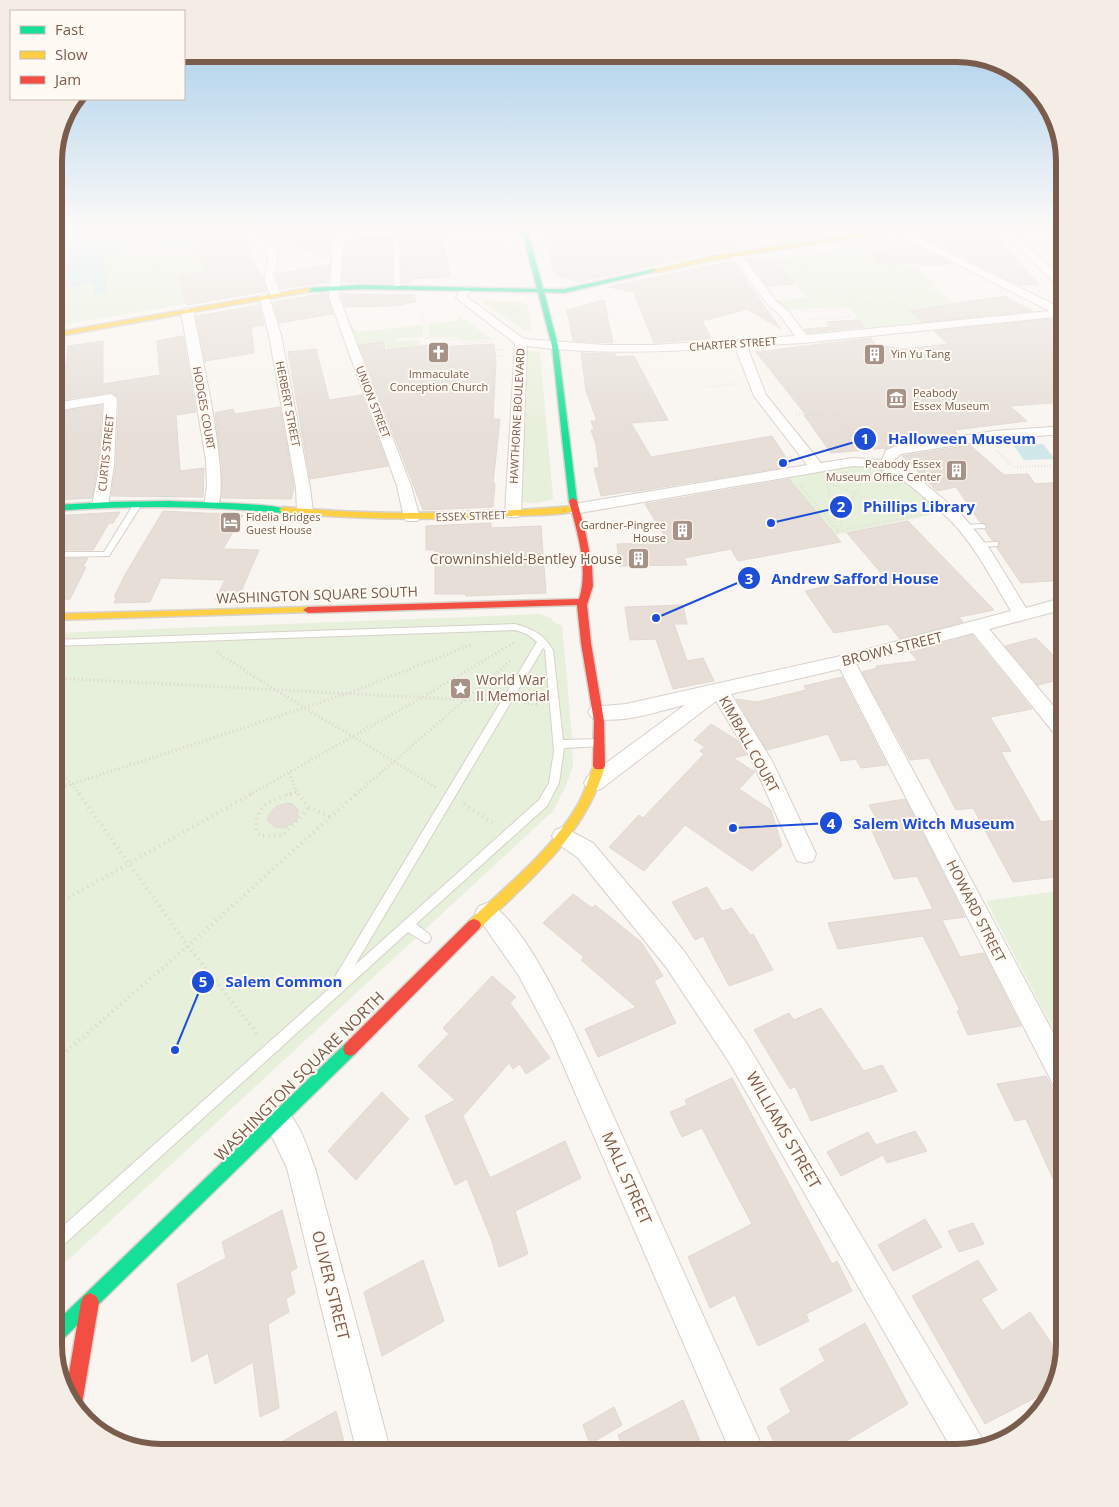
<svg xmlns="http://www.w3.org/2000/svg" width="1119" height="1507" viewBox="0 0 1119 1507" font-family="'Open Sans',sans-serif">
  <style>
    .green { fill: #e7f0db }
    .water { fill: #d0e8ea }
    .building { fill: #e6ded7; stroke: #e2d8d2 }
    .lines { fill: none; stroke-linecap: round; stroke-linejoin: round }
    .lane-casing { stroke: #d7d1cb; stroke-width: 2 }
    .street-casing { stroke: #d7d1cb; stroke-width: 2 }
    .fast-casing { stroke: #d9d2cb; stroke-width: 3 }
    .slow-casing { stroke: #d9d2cb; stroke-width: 3 }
    .jam-casing { stroke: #d9d2cb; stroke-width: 3 }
    .path-far3 { stroke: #dcd5d0; stroke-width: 2; stroke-dasharray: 0.5 2; stroke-linecap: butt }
    .path-far2 { stroke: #dcd5d0; stroke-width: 2.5; stroke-dasharray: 0.5 2.5; stroke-linecap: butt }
    .path-far1 { stroke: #dcd5d0; stroke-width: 3; stroke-dasharray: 1 3; stroke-linecap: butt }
    .path { stroke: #dcd5d0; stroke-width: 4; stroke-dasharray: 1 4.5; stroke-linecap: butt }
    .lane { fill: #fefefd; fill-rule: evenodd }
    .street { fill: #fefefd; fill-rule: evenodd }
    .fast { fill: #16e098; fill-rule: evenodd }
    .slow { fill: #ffcf43; fill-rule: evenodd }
    .jam { fill: #f24e42; fill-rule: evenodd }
    .labels { text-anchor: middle; stroke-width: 4; stroke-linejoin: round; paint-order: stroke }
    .far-street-label { font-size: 11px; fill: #7a5c4d; stroke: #fffaf3 }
    .far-poi-label { font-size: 11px; fill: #7a5c4d; stroke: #fffaf3; text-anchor: start }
    .poi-label { font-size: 14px; fill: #7a5c4d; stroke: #fffaf3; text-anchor: end }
    .street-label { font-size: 14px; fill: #7a5c4d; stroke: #fffaf3 }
    .near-street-label { font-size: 16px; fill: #7a5c4d; stroke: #fffaf3 }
    .rim { fill: none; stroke: #7a5c4d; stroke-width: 6 }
    .leader { fill: none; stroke: #1d4ed8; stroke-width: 2 }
    .callout-dot { fill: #1d4ed8; stroke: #fffaf3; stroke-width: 2 }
    .mark-label { font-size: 15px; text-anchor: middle; font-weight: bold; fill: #fff }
    .callout-label { font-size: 15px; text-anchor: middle; font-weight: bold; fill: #1d4ed8; stroke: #fffaf3; stroke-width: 4; stroke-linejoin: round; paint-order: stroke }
  </style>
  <rect width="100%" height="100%" fill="#f9f5f0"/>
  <g class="green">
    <polygon points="118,228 190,228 204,267 210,300 54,326 54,251"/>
    <polygon points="727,228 798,228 819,242 749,252"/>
    <polygon points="878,242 909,267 919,269 938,286 931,288 980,317 865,329 849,307 783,310 776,300 807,298 775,260"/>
    <polygon points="482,300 521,302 528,305 532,330 524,330 481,302"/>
    <polygon points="458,315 492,339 464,341 454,337 429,337 428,324 459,321"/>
    <polygon points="349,322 357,332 423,325 423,337 398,338 396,341 419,340 420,346 387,349 385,342 367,344 366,352 362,353"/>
    <path d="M527,351L540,352L553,498C547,503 529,505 521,501Z"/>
    <polygon points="876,462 949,511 835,535 784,474"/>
    <polygon points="540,614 552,619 553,622 562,626 572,736 573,766 565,788 553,811 54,1273 54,633"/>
    <polygon points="1065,890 1065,1051 986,901"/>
  </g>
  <g class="water">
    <polygon points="54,228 131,228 132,241 122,242 123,250 103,253 107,293 95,295 93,284 65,288 64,308 54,309"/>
    <polygon points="164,228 228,228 232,239 169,248"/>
    <polygon points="1043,444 1055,459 1024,460 1013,445"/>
  </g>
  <g class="building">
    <polygon points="260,228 337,228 331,245 330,259 259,233"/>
    <polygon points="640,228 727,228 745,247 713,252 580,282 555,275 544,239 599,237 598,234 643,231"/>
    <polygon points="974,228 987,228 993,233 1039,284 1018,285 919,235"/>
    <polygon points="442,235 450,277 412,279 412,283 402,283 401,237"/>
    <polygon points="393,237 392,283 342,282 346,240"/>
    <polygon points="245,238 261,277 263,276 267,291 187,305 178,276 206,272 196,245"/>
    <polygon points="915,245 952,264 921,265 917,262 876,264 875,253"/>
    <polygon points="754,258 756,260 773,258 794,284 767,286 746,259"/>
    <polygon points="732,261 781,329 747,309 702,321 711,338 654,343 634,292 608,287"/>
    <polygon points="330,264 328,282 281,289 276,276 276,274"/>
    <polygon points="320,294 327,294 333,314 279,323 273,302"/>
    <polygon points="341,294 414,295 416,302 392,306 345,307"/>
    <polygon points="1004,296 1033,311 923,322 910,311"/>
    <polygon points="604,300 613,343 573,341 567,310"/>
    <polygon points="259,305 264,325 251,327 254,353 205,361 196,316"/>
    <polygon points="1050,319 1056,320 1065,326 1065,402 1010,406 1027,421 954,430 959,435 897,444 887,448 831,453 804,415 806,415 756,352 871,338 876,345 903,349 948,344 934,331"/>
    <polygon points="859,320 864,327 807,333 804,329 830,327 826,322"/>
    <polygon points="183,336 196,412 176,415 180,471 204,468 203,497 111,496 116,465 119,398 111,392 60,400 63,365 66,365 68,346 103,341 103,384 160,375 157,341"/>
    <polygon points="384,342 385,350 432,345 436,347 494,344 496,361 493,419 500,419 493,483 495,484 493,507 423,510 359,345"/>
    <polygon points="316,349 329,400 362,395 388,466 310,479 288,352"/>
    <polygon points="581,353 615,354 616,357 634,356 668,420 631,423 651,457 772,436 790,464 778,466 780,468 632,492 632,491 601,496 594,468 599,468 596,444 591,430 594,429 591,421 597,421 586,391"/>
    <polygon points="102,405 98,465 92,498 54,500 54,477 65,425 58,426 59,412"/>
    <polygon points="280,407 294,488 291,499 222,498 222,465 215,413 233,409 235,414"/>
    <polygon points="970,445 1004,475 1028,474 1035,484 1065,482 1065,580 1021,583 997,548 1000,546 999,541 992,540 985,530 988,525 980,522 956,487 937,491 902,456"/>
    <polygon points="789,479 841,542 738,561 731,549 684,558 687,565 619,566 617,544 669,543 645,504"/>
    <polygon points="163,511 243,515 223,549 259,550 237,601 215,600 225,580 161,578 150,602 114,603 117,597 114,597 126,573"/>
    <polygon points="120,512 113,523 109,523 93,550 54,550 54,516"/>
    <polygon points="908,521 994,610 959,617 963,622 900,639 888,624 834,633 805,591 882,574 847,533"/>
    <polygon points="491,523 491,528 541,526 546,593 466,596 466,594 435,594 435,550 426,550 426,526"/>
    <polygon points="88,558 83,567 86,567 70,599 54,600 54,559"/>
    <polygon points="683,605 687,624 674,624 687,661 703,658 714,681 673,689 656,639 630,640 625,607"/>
    <polygon points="972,635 1032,709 990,717 1011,751 1001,752 1041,822 1065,819 1065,876 1013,882 973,808 956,810 929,758 910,760 862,672 877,668 876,666 918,661 910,652"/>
    <polygon points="1036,638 1065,667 1065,678 1038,685 1005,646"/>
    <polygon points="842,677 887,765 861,768 856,759 841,761 828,734 767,750 736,699 757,702 806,690 804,686"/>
    <polygon points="711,724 738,741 746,755 733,758 755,772 739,789 771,810 782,846 752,871 685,825 644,871 609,847 639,815 643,818 704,754 700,751 705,747 694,740"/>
    <polygon points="905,799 965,917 942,920 960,957 984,953 1021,1026 968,1035 957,1011 960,1010 923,936 838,949 828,923 933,909 917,876 894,879 867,820 876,818 869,805"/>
    <polygon points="287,803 292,804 298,809 297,820 284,828 275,827 267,820 270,813 277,806"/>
    <polygon points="707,887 722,911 732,908 750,935 753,934 773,970 729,986 703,936 695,940 672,902"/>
    <polygon points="573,894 592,908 595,905 641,942 663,976 654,981 676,1023 598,1057 585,1029 636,1007 581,960 584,957 543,923"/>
    <polygon points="492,976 516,997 510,1003 550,1058 526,1074 520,1064 513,1069 509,1063 463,1116 490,1178 565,1141 581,1178 515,1211 528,1254 499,1267 492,1241 467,1179 455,1185 425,1116 455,1100 418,1066 449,1034 443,1028"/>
    <polygon points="821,1008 864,1071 882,1065 897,1091 811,1121 795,1086 790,1089 754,1030 789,1013 794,1020"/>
    <polygon points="1046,1076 1054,1091 1065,1096 1065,1205 1026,1119 1015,1121 997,1084"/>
    <polygon points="732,1078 832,1264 837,1261 852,1291 806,1314 809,1321 758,1346 735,1295 710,1308 688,1257 752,1224 702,1128 682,1137 670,1112 687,1105 685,1100"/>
    <polygon points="382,1092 409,1119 356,1180 328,1151"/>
    <polygon points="915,1131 927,1151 887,1163 883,1155 841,1176 827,1152 868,1132 876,1145"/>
    <polygon points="282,1210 297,1268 290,1272 295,1293 286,1299 289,1312 268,1324 279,1408 260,1417 253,1362 215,1384 208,1353 192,1362 177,1284 226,1258 222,1242"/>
    <polygon points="925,1219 942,1247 893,1271 878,1245"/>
    <polygon points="973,1223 984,1244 959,1252 948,1231"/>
    <polygon points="423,1260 444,1321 382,1356 364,1292"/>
    <polygon points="978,1260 997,1290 981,1299 1002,1331 1030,1312 1062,1359 1054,1388 985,1424 912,1296"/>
    <polygon points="865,1323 908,1404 826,1453 779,1453 767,1427 791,1412 780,1389 825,1361 819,1349"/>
    <polygon points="683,1400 705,1453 625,1453 618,1435"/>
    <polygon points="614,1407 622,1425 590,1444 583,1425"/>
    <polygon points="336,1411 346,1449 338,1453 262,1453"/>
  </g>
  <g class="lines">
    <defs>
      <g id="lane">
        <polygon points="397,231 399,232 400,287 397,289 394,287 395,232"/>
        <polygon points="1065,269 1065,273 1048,274 1045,272"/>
        <polygon points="135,502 138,502 142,504 109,556 54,557 54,552 104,552"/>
        <polygon points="982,524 986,526 985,528 964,529 960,527 964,525"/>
        <polygon points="995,542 998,542 998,546 977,547 973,545 977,543"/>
        <path d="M515,624C534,629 544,635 553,650L563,740L600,739L605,743L603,746L564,748L559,783L547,806L416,924L429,934L431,938L429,942L425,943L408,932L59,1249L54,1251V1234L332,986L333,980L537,642L527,634L515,630L54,646V640ZM543,648L545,650L554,751L549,783L539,800L355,965Z"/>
      </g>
      <g id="street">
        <path d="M249,228H258L256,232L258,237L271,245L278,253L274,276L281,295L280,297H272C257,272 270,274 268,253L251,241L246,232Z"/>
        <polygon points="339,228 347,228 347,232 433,228 487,228 482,231 345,238 343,245 339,297 411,486 420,518 417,521 407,521 404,518 397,486 329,297 333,245"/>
        <path d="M893,228H899L1065,310V316L803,343L747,346L766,395L821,463L853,458L882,460L886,450L897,446L994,431L1065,426V434L994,439L901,454L891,463L916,476L962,515L989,548L1026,608L1065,597V609L989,629L1065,720V740L1058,738L973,633L856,664L1065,1055V1094L1056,1090L840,669L731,694L772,761L816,854L813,861L805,863L797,861L753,763L716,701L601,789L594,791L587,789L584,783L587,777L685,705C656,711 620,726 591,717L588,712L591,707L626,704L845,655L1011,611C993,581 976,547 951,521C943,513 934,506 925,498C901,477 885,466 853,466L574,514L569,512L566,509L569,506L574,504L807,465L754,396L735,347C665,352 597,355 527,346L521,514L518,517H508L505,514L515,343L456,298L462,287H470L471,289L467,297L524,339L605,345H653L795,336L780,315L768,305L731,256L730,254L735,251L739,252L776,301L788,311L806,335L1050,311L893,232Z"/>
        <polygon points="1000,228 1009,228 1065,282 1065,291 1061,290"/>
        <polygon points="264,294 269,297 281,335 310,488 313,512 310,515 300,515 297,512 296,488 269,335 259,297"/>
        <path d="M187,308L193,311C199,343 232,486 217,508H207L204,505L207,487L206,460L181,311Z"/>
        <polygon points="111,394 117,398 114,465 108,505 105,508 95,508 92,505 100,465 104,403 54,411 54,403"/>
        <polygon points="563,827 593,843 684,951 747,1044 986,1445 954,1453 729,1062 666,967 577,857 555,842 552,836 555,830"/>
        <path d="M487,903C522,916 571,1024 588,1060L765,1453H731L551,1037L519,976L475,913L479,906Z"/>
        <path d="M278,1106C299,1115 307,1148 315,1168L391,1453H357L287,1168L264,1120L268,1110Z"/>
      </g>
      <g id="fast">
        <polygon points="521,228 527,228 543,289 564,289 655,269 658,271 564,293 544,292 558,346 577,501 573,504 569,501 552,346 538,292 360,289 309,292 306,290 309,288 360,285 537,289"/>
        <path d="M168,501C186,502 278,503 287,510L283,513C206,506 131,505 54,511V505L111,502Z"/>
        <polygon points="350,1042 355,1044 357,1049 355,1054 60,1342 54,1345 54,1324 345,1044"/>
      </g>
      <g id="slow">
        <polygon points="902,228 913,228 713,260 655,273 652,271 713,256"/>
        <polygon points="309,288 311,289 311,291 54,337 54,333"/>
        <path d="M574,506L578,509L577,511C555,516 531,515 508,516C433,521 358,519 283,513L279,510L283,507C380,516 477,514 574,506Z"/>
        <polygon points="308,607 313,610 311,612 54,620 54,614"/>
        <path d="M599,762L603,763L605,766C585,836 529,881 479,929L474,931L469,929L467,925L469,921C507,885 551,851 577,806C586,792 588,777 595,763Z"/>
      </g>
      <g id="jam">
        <path d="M573,498L577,501L586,535L592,566L593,586L587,605L591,643L604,721L605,766L603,769H595L593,766L594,721L581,643L577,605L308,613L303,610L308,607L579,599C589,568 577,532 569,501Z"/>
        <polygon points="474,919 479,921 481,925 479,929 355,1054 350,1056 345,1054 343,1049 345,1044 469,921"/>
        <polygon points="90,1293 96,1296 99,1302 82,1404 80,1411 68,1399 66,1391 81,1302 84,1296"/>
      </g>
    </defs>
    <use href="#lane" class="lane-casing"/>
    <use href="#street" class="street-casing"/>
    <use href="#fast" class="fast-casing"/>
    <use href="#slow" class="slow-casing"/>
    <use href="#jam" class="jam-casing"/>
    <g class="path-far3">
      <polyline points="148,228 164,299"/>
      <polyline points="219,228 224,238"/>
      <polyline points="230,228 235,239"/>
      <polyline points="200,232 220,229"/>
      <polyline points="54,233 64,232"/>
      <polyline points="303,234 325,238"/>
      <polyline points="203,238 222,235"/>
      <polyline points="284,241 303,234 298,228"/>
      <polyline points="194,245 238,239"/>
      <polyline points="153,251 194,245 186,251"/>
      <path d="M869,251C878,253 885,255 891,262L890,273L902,286"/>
      <polyline points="804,261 800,265 801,268 810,274 811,285 808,291 812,300"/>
      <polyline points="159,279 175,277"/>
      <polyline points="875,285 904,288 918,297 917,299 897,300 886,304"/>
      <polyline points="176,288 178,295"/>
      <polyline points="797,303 809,300 855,301"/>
      <polyline points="505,308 514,312"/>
      <path d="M886,310L850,297L835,285L848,273C874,273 880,294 889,315"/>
      <polygon points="518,311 522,315 515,316 510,314"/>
      <polyline points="802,312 845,309 851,317 807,319"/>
      <polyline points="421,314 425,324 426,339"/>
      <polyline points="426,338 444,337 464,343 492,341"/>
      <polyline points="494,350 504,350"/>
      <polyline points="375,352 418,347"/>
      <polyline points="495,356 503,356"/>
    </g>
    <g class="path-far2">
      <polyline points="706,387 736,384"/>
      <polyline points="796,414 836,413 862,448"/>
      <polyline points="997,451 1013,467 1065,465"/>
      <polyline points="827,481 836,526"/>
      <polyline points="828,482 908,516"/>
      <polyline points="801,487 838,531"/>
      <polyline points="838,531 926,514"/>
      <polyline points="836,535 855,493 865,478"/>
    </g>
    <g class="path-far1">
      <polyline points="545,560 549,559"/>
      <path d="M217,652C288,700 364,742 437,788"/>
      <polyline points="54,678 488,701"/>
      <polyline points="524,703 540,705"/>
      <polyline points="54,762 80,795"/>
      <polyline points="289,773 298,795"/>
      <polyline points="54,790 349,693 473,644"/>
      <polyline points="249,795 421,698 515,642"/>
      <polyline points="287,795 296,792"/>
      <polyline points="355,795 511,660"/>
    </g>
    <g class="path">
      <polyline points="79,794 188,946 259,1036"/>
      <path d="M291,794C268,801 257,803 256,831L261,836L283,835L310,807"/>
      <polyline points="298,794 308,806 330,817"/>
      <polyline points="464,804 496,825"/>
      <polyline points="54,906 251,794"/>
      <polyline points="54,1062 188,946 356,794"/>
    </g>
    <use href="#lane" class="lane"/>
    <use href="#street" class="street"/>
    <use href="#fast" class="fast"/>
    <use href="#slow" class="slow"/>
    <use href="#jam" class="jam"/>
  </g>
  <linearGradient id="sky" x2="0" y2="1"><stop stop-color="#9ec9e9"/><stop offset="0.52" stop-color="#fcfaf8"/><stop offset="1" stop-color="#fcfaf8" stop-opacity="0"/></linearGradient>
  <rect width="1119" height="439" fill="url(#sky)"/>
  <defs>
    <symbol id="church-square" viewBox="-11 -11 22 22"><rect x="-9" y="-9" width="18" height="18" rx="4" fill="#a69286" stroke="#fffaf3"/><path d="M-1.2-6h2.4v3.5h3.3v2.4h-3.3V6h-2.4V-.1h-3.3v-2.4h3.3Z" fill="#fff"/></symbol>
    <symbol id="building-square" viewBox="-11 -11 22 22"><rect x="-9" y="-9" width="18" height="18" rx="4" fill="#a69286" stroke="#fffaf3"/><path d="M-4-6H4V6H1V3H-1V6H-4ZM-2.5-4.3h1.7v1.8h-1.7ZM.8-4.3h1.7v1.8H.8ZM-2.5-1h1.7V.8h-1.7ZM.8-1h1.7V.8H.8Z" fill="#fff"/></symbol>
    <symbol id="museum-square" viewBox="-11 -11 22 22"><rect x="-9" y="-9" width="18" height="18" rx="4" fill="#a69286" stroke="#fffaf3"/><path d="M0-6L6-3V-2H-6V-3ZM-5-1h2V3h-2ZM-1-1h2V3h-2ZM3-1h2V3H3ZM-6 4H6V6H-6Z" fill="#fff"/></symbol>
    <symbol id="hotel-square" viewBox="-11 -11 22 22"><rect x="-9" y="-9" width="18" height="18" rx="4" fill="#a69286" stroke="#fffaf3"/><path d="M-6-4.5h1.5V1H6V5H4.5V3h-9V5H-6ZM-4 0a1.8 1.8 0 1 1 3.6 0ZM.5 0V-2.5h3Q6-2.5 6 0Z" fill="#fff"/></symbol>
    <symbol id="sight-square" viewBox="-11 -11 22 22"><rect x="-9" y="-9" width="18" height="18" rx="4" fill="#a69286" stroke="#fffaf3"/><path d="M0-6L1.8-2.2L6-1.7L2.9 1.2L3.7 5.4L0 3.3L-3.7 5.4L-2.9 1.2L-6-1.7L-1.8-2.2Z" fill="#fff"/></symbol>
  </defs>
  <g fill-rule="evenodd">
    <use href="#church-square" x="426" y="340" width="25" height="25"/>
    <use href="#building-square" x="862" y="342" width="25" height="25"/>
    <use href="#museum-square" x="884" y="386" width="25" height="25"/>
    <use href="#building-square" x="944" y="458" width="25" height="25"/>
    <use href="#hotel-square" x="218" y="510" width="25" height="25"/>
    <use href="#building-square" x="670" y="518" width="25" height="25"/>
    <use href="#building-square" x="626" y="546" width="25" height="25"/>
    <use href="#sight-square" x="448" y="676" width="25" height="25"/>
  </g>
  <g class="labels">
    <g class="far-street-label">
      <text transform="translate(733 344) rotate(-4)" y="4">CHARTER STREET</text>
      <text transform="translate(373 402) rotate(69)" y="4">UNION STREET</text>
      <text transform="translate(288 404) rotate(79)" y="4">HERBERT STREET</text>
      <text transform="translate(204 408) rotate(80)" y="4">HODGES COURT</text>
      <text transform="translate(517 416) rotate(-87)" y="4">HAWTHORNE BOULEVARD</text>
      <text transform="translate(106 453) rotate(-84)" y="4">CURTIS STREET</text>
      <text transform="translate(471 516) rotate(-2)" y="4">ESSEX STREET</text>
    </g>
    <g class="far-poi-label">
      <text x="891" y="358">Yin Yu Tang</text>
      <text x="439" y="378" text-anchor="middle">Immaculate<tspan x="439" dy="13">Conception Church</tspan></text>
      <text x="913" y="397">Peabody<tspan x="913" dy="13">Essex Museum</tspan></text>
      <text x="941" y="468" text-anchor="end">Peabody Essex<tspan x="941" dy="13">Museum Office Center</tspan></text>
      <text x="246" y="521">Fidelia Bridges<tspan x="246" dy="13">Guest House</tspan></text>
      <text x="666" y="529" text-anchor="end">Gardner-Pingree<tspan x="666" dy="13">House</tspan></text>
    </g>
    <g class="poi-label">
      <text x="622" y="564">Crowninshield-Bentley House</text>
      <text x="476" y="685" text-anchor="start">World War<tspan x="476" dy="16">II Memorial</tspan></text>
    </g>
    <g class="street-label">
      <text transform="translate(317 595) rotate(-2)" y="5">WASHINGTON SQUARE SOUTH</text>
      <text transform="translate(892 649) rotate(-14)" y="5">BROWN STREET</text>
      <text transform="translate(749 744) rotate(61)" y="5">KIMBALL COURT</text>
      <text transform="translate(976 911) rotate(63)" y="5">HOWARD STREET</text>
    </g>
    <g class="near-street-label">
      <text transform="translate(299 1076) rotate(-45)" y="6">WASHINGTON SQUARE NORTH</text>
      <text transform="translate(784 1130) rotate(60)" y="6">WILLIAMS STREET</text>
      <text transform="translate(627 1178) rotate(66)" y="6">MALL STREET</text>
      <text transform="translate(331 1285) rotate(76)" y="6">OLIVER STREET</text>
    </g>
  </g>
  <path d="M0 0H1119V1507H0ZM161 62H957A99 99 0 0 1 1056 161V1345A99 99 0 0 1 957 1444H161A99 99 0 0 1 62 1345V161A99 99 0 0 1 161 62Z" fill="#f4ede6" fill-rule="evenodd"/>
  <path class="rim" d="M161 62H957A99 99 0 0 1 1056 161V1345A99 99 0 0 1 957 1444H161A99 99 0 0 1 62 1345V161A99 99 0 0 1 161 62Z"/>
  <path class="leader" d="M783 463L865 439M771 523L841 507M656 618L749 578M733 828L831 823M175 1050L203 982"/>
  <g class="callout-dot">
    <circle cx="783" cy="463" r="5"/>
    <circle cx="771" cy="523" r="5"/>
    <circle cx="656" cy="618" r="5"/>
    <circle cx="733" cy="828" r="5"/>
    <circle cx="175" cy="1050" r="5"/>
    <circle cx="865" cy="439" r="12"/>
    <circle cx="841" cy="507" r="12"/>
    <circle cx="749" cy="578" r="12"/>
    <circle cx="831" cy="823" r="12"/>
    <circle cx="203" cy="982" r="12"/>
  </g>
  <g class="mark-label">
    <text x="865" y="444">1</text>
    <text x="841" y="512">2</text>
    <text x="749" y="584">3</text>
    <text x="831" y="829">4</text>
    <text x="203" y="987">5</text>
  </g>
  <g class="callout-label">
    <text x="962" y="444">Halloween Museum</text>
    <text x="919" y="512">Phillips Library</text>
    <text x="855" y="584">Andrew Safford House</text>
    <text x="934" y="829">Salem Witch Museum</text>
    <text x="284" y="987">Salem Common</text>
  </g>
  <rect x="10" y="10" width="175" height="90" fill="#fffaf3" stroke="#cabbb1"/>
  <rect x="20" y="26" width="25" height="8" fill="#16e098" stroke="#cabbb1"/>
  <text x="55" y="35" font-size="15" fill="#7a5c4d">Fast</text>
  <rect x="20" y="51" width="25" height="8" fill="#ffcf43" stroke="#cabbb1"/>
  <text x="55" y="60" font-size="15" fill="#7a5c4d">Slow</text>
  <rect x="20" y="76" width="25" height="8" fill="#f24e42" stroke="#cabbb1"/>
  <text x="55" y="85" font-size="15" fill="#7a5c4d">Jam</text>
</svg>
